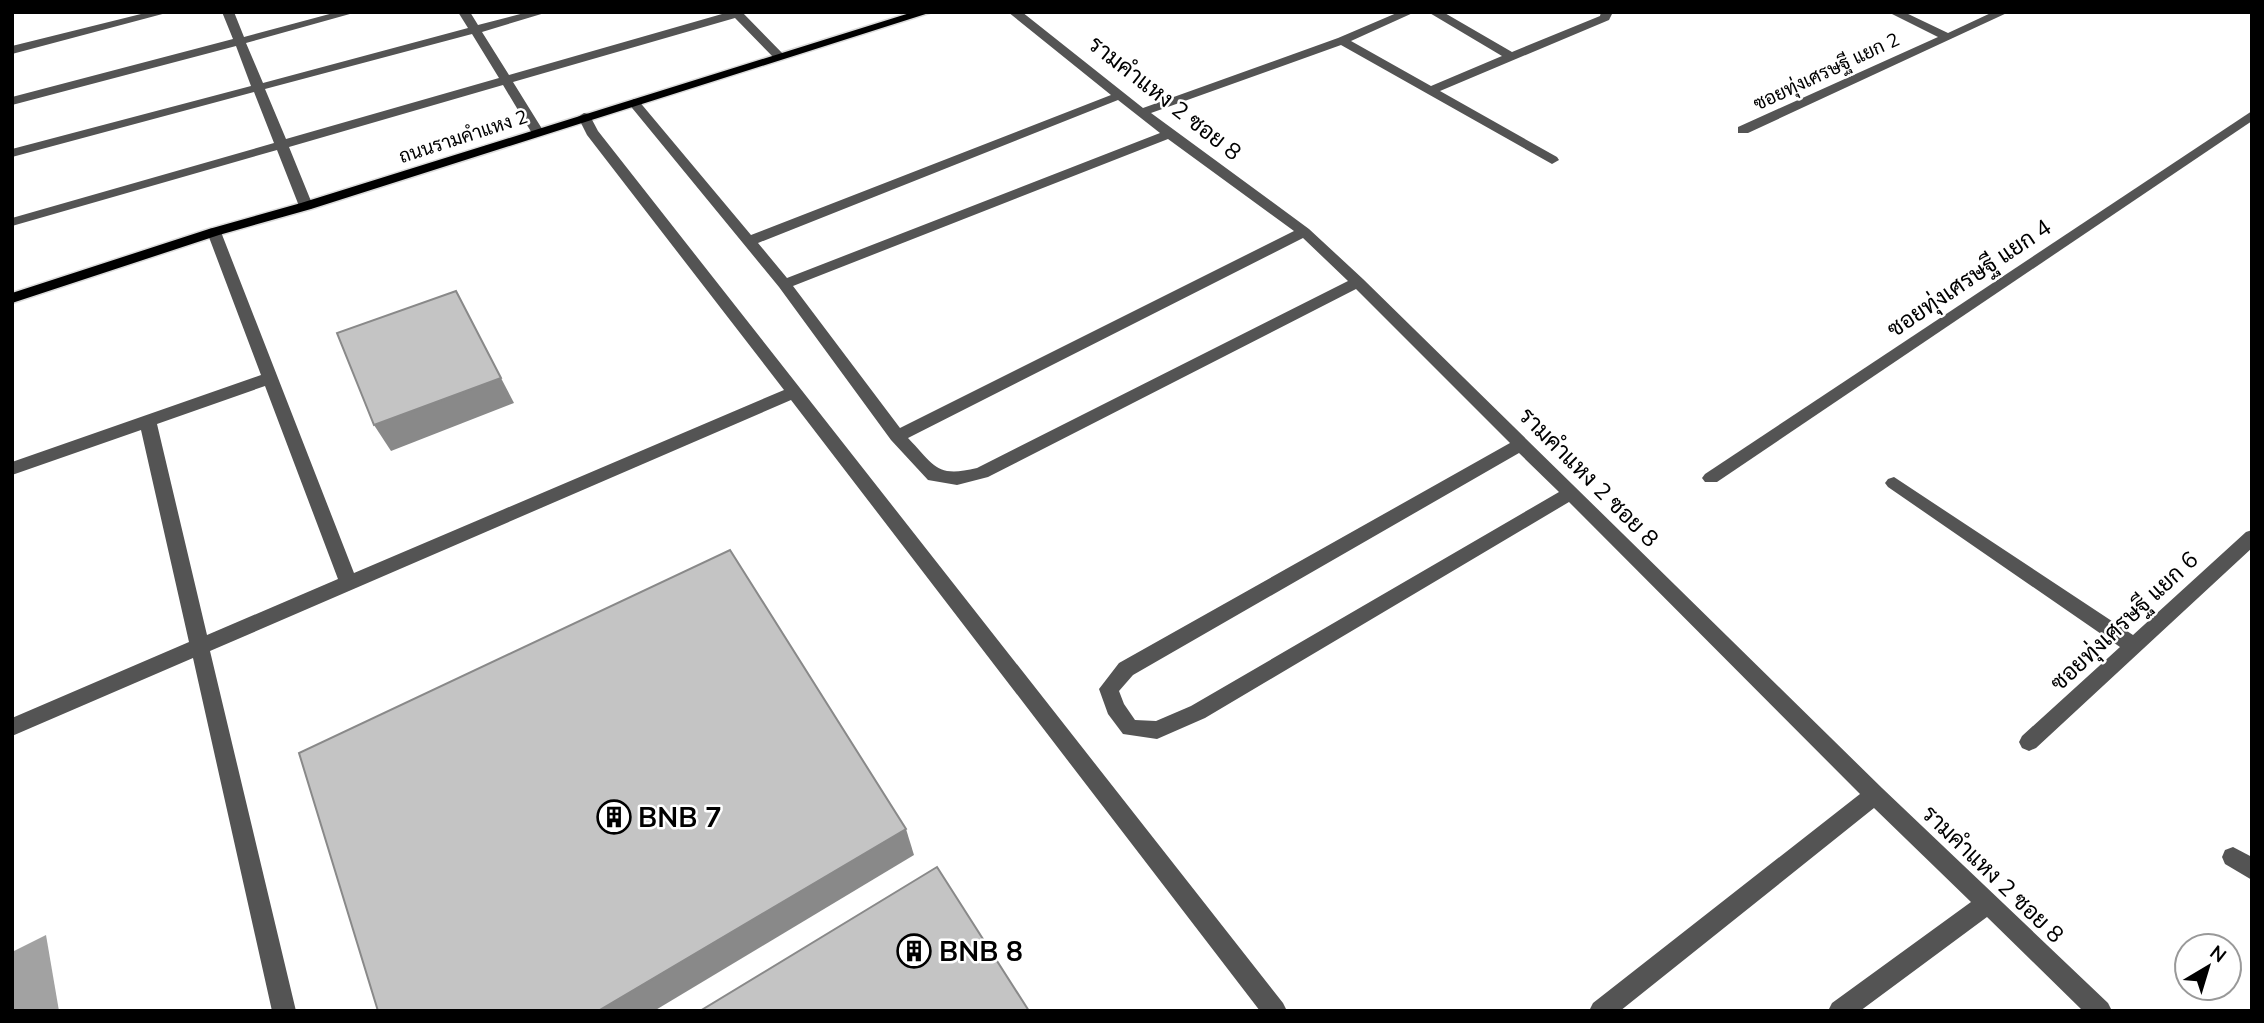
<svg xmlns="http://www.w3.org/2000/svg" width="2264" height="1023" viewBox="0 0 2264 1023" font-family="'Nunito Sans',Sarabun,sans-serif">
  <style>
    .water { fill: #a2a2a2 }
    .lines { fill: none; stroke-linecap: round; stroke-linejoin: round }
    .major-casing { stroke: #dbdbdb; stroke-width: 3 }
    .minor { fill: #545454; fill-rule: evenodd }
    .major { fill: #000; fill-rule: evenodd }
    .shaded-wall { fill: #898989 }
    .building { fill: #c4c4c4; stroke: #898989; stroke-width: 2 }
    .labels { text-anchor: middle; stroke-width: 5; stroke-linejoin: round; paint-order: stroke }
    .far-street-label { font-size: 19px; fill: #000; stroke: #fff }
    .street-label { font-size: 23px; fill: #000; stroke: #fff }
    .near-poi-label { font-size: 28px; font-weight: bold; fill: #000; stroke: #fff; text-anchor: start }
  </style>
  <rect width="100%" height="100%" fill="#fff"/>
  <polygon class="water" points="46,935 59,1011 12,1011 12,952"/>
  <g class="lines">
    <defs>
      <polygon id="major" points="913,12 932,12 311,209 219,235 12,303 12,293 209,229 301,203"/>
    </defs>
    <use href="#major" class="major-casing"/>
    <g class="minor">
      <polygon points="149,12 170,12 12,54 12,46"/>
      <path d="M222,12H234L244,37L337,12H357L246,43L263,83L468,28L458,12H470L478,25L528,12H548L482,32L509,75L729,12H742L786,57L776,60L735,18L513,82L544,132L543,135H533L503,85L289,147L313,206L311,209H301L299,206L277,150L12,226V218L274,143L254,92L12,157V149L251,86L236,46L12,105V97L233,39ZM472,34L499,78L286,139L265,89Z"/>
      <path d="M1008,12H1022L1143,108L1338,38L1399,12H1415L1351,41L1431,86L1502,56L1428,12H1443L1512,52L1600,16L1601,12H1613L1609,20L1440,91L1557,157L1559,160L1552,164L1341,45L1151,113L1309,229L1363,279L1882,788L2108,1003L2112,1011H2083L1987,917L1860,1011H1828L1832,1003L1971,902L1874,808L1620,1011H1589L1593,1003L1860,794L1569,502L1205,718L1157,739L1123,734L1108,714L1099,689L1119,663L1510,443L1356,289L988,477L957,485L928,480L891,440L779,287L628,103L634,99L638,100L751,235L1111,95ZM1118,100L1160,133L787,278L758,243ZM1168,139L1294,231L900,428L793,286ZM1303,238L1348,281L977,468C936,478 935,466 908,438ZM1519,453L1559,492L1191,706L1156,721L1135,720L1124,704L1119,691L1133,675Z"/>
      <polygon points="1888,12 1904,12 1948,33 1993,12 2009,12 1748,133 1738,133 1738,127 1938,37"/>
      <polygon points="2252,111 2252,121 1717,482 1705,482 1702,478 1705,474"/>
      <path d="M584,113L589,114L598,131L1283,1003L1287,1011H1260L791,400L210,651L296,1011H272L193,658L12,736V718L189,642L141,430L12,475V462L261,375L207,232L209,229L214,228L221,232L354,573L784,390L587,135L578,117ZM265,386L338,579L207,635L157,424Z"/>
      <polygon points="1894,477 2133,635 2246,532 2252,530 2252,548 2036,748 2029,751 2022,748 2019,742 2022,736 2120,647 1888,487 1885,483 1888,479"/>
      <polygon points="2233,847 2252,857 2252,880 2225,864 2222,857 2225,850"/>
    </g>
    <use href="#major" class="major"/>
  </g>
  <g class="shaded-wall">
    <polygon points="501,378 514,403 391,451 374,425"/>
    <polygon points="906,829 914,855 654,1011 598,1011"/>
  </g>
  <g class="building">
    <polygon points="456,291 501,378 374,425 337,333"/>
    <polygon points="730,550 906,829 598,1011 378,1011 299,753"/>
    <polygon points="937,867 1029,1011 700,1011"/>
  </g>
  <defs>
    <symbol id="building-ring" viewBox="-11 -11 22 22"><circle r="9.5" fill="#fff" stroke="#000" stroke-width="1.5"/><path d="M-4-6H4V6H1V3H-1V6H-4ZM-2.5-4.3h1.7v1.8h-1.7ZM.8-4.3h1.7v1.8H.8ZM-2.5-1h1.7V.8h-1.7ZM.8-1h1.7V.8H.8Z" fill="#000"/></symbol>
  </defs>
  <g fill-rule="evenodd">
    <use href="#building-ring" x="595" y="798" width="38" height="38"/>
    <use href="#building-ring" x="895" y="932" width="38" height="38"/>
  </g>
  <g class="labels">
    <g class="far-street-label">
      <text transform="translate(1826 71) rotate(-25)" y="7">ซอยทุ่งเศรษฐี แยก 2</text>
      <text transform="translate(463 136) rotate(-18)" y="7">ถนนรามคำแหง 2</text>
    </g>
    <g class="street-label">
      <text transform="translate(1165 98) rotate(38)" y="8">รามคำแหง 2 ซอย 8</text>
      <text transform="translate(1969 278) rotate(-34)" y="8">ซอยทุ่งเศรษฐี แยก 4</text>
      <text transform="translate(1589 477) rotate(45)" y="8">รามคำแหง 2 ซอย 8</text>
      <text transform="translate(2124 621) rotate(-43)" y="8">ซอยทุ่งเศรษฐี แยก 6</text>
      <text transform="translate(1993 874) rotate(44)" y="8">รามคำแหง 2 ซอย 8</text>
    </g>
    <g class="near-poi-label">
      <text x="638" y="827">BNB 7</text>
      <text x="939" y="961">BNB 8</text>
    </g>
  </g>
  <rect width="2264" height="1023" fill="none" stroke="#000000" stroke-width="28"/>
  <g transform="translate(2208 967) rotate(38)"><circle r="33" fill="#ffffff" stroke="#999999" stroke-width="2"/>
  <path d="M0-5L12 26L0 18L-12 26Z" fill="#000000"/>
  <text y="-10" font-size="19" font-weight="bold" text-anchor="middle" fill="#000000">N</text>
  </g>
</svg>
